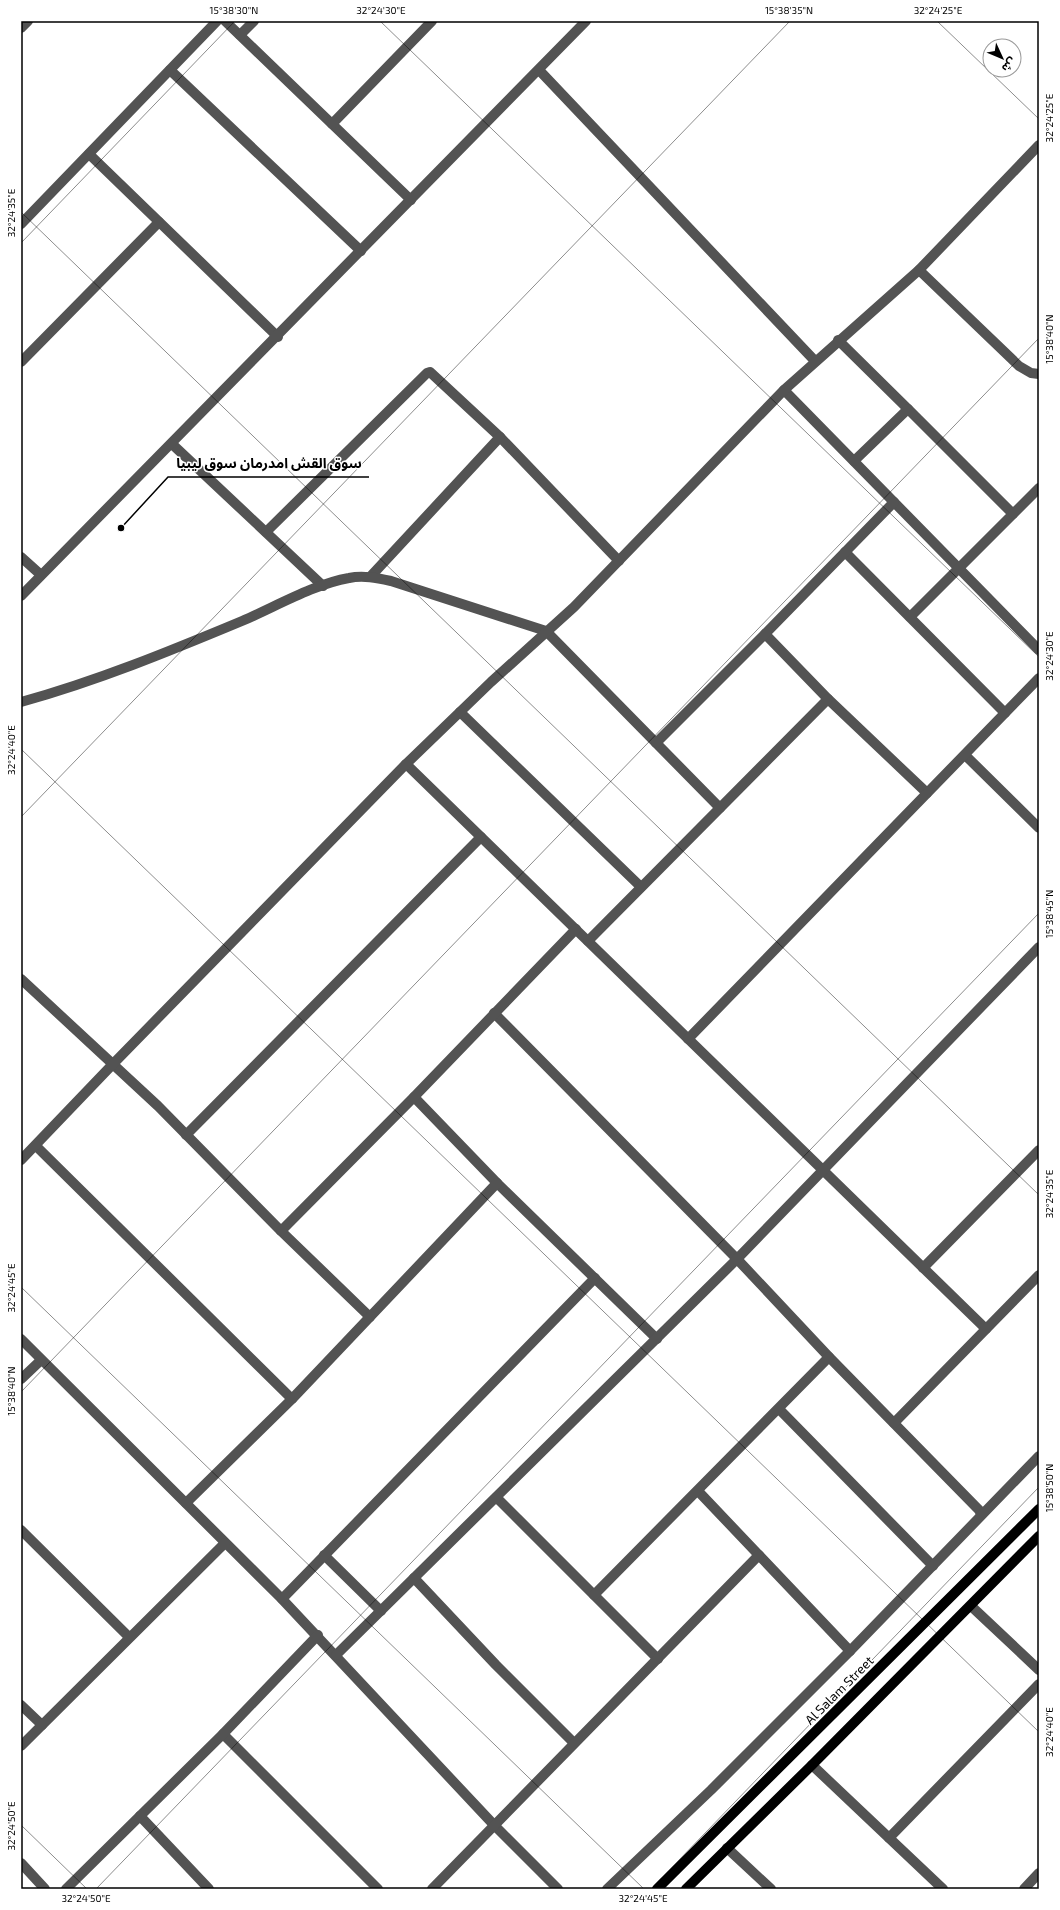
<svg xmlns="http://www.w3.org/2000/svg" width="1060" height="1910" viewBox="0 0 1060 1910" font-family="'Exo 2','Noto Sans Arabic',sans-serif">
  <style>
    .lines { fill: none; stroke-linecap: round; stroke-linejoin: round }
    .minor { stroke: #535353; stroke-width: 10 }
    .major { stroke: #000; stroke-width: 10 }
    .ticks { fill: none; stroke: #000; stroke-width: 1; stroke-opacity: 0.45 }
    .labels { text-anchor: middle; stroke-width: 3; stroke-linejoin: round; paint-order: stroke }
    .street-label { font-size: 13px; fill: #000; stroke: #fff }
    .leader { fill: none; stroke: #000; stroke-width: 1.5 }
    .callout-dot { fill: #000; stroke: #fff; stroke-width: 1.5 }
    .callout-label { font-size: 14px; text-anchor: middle; font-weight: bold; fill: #000; stroke: #fff; stroke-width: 3; stroke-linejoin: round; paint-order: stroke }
    .neatline { fill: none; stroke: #000; stroke-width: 1.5 }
    .ticks-label { font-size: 10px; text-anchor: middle; fill: #000 }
  </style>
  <rect width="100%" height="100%" fill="#fff"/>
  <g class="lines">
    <g class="minor">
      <polyline points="225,21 411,200"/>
      <polyline points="21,28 28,21"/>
      <polyline points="240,35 254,21"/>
      <polyline points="170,70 361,251"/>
      <polyline points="539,70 815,361"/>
      <polyline points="332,124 432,21"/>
      <polyline points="89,154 278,337"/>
      <polyline points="21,224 217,21"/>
      <polyline points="919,270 1019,366 1031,373 1039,374"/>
      <polyline points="838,340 908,409"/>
      <polyline points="21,362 159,222"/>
      <polyline points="784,390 1039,650"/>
      <polyline points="172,444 323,586"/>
      <polyline points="854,461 908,409 1013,514 910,617"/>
      <polyline points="1013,514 1039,488"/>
      <polyline points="266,532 427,373 430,372 500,437 619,561"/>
      <polyline points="845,552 1005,713"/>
      <polyline points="21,557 41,575"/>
      <polyline points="371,576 500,437"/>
      <polyline points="21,596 586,21"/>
      <polyline points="765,634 828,699 927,793"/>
      <path d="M21,702C97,681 170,651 242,621C275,607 314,584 349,578C363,575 377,578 391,581L546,631L720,808"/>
      <polyline points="460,712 641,887"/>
      <polyline points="656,743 765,634 894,502"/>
      <polyline points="965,755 1039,828"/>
      <polyline points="406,764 986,1329"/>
      <polyline points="588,941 828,699"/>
      <polyline points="21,979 158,1106 281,1231 370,1317"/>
      <polyline points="494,1013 737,1259 829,1357 979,1510 981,1514"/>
      <polyline points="688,1039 1039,678"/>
      <polyline points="414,1097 497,1183 657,1339"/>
      <polyline points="186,1135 481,837"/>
      <polyline points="36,1146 292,1399"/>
      <polyline points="21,1160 112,1065 406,764 491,682 574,607 784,390 919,270 1039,145"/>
      <polyline points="281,1231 414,1097 576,929"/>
      <polyline points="923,1268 1039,1150"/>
      <polyline points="21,1339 282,1599 494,1825 558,1889"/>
      <polyline points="21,1379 41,1360"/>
      <polyline points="779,1409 933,1566"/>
      <polyline points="894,1423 1039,1275"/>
      <polyline points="698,1491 850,1651"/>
      <polyline points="497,1498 658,1659"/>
      <polyline points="186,1503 292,1399 497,1183"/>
      <polyline points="21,1530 129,1637"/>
      <polyline points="324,1555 381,1611"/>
      <polyline points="414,1578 496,1665 574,1743"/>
      <polyline points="594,1595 829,1357"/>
      <polyline points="282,1599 595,1278"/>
      <polyline points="971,1606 1039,1670"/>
      <polyline points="336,1655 737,1259 1039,947"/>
      <polyline points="21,1705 42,1725"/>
      <polyline points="223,1734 378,1889"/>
      <polyline points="21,1746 225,1543"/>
      <polyline points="812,1765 943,1889"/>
      <polyline points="140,1816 209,1889"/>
      <polyline points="889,1838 1039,1684"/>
      <polyline points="727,1848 771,1889"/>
      <polyline points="21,1863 45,1889"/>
      <polyline points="66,1889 223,1734 318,1635"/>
      <polyline points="432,1889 759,1555"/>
      <polyline points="607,1889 711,1790 850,1651 1039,1456"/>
      <polyline points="1024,1889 1039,1873"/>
    </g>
    <g class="major">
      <polyline points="657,1889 1039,1509"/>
      <polyline points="686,1889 812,1765 1039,1536"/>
    </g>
  </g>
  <path class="ticks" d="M380,21L1039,657M937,21L1039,119M21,212L1039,1195M21,243L235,21M21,749L1039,1732M21,817L790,21M21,1287L644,1889M21,1392L1039,338M21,1825L87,1889M96,1889L1039,913M651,1889L1039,1487"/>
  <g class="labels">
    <g class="street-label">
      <text transform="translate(839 1690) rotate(-45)" y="5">Al Salam Street</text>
    </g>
  </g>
  <path class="leader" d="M121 528L168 477H369"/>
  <circle class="callout-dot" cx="121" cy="528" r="4"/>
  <g class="callout-label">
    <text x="269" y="468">سوق القش امدرمان سوق ليبيا</text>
  </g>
  <rect width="1060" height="1910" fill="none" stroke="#ffffff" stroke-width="44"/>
  <g transform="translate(1002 58) rotate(134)"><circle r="19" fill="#ffffff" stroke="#999999"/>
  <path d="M0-3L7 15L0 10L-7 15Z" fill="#000000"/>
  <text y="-6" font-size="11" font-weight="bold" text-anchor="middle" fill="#000000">ش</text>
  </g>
  <rect x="22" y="22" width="1016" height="1866" class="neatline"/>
  <g class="ticks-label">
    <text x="234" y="14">15°38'30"N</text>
    <text x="381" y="14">32°24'30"E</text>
    <text x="789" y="14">15°38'35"N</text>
    <text x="938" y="14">32°24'25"E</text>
    <text transform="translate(1049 118) rotate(-90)" y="4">32°24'25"E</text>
    <text transform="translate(11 213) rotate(-90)" y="4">32°24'35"E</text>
    <text transform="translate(1049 339) rotate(-90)" y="4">15°38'40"N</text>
    <text transform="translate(1049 656) rotate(-90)" y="4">32°24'30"E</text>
    <text transform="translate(11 750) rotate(-90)" y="4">32°24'40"E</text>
    <text transform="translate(1049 914) rotate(-90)" y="4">15°38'45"N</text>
    <text transform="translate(1049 1194) rotate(-90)" y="4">32°24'35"E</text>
    <text transform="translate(11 1288) rotate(-90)" y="4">32°24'45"E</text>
    <text transform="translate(11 1391) rotate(-90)" y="4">15°38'40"N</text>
    <text transform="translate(1049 1488) rotate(-90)" y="4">15°38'50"N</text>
    <text transform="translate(1049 1732) rotate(-90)" y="4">32°24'40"E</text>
    <text transform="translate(11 1826) rotate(-90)" y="4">32°24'50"E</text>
    <text x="86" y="1902">32°24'50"E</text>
    <text x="643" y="1902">32°24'45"E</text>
  </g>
</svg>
